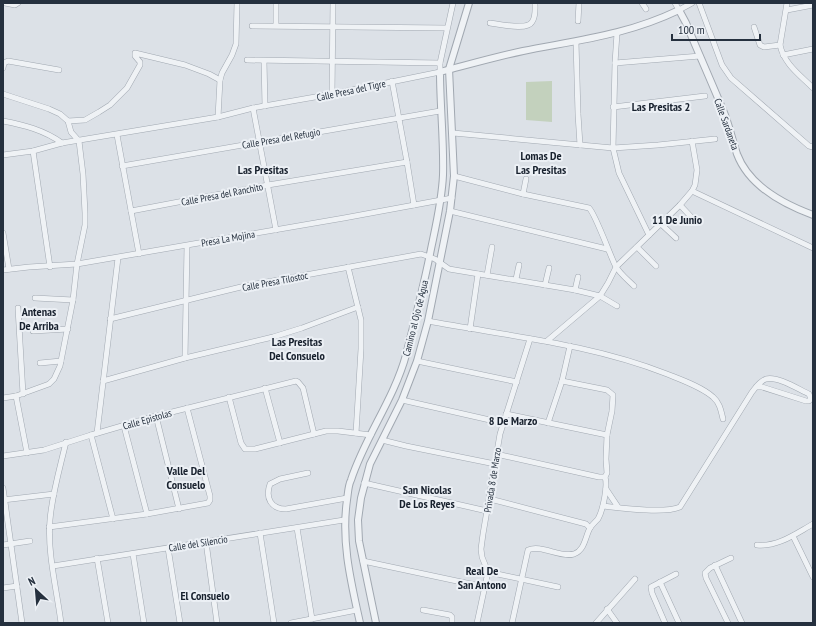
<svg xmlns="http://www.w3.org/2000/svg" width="816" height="626" viewBox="0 0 816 626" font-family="'PT Sans Narrow',sans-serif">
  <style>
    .green { fill: #c3d1bd }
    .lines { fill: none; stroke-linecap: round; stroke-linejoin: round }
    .minor-casing { stroke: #a1a8b1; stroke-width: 6 }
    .tertiary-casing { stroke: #a1a8b1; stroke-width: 8 }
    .minor { stroke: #eff2f5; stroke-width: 5 }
    .tertiary { stroke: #eff2f5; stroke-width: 6 }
    .labels { text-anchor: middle; stroke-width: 4; stroke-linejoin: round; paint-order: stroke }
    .street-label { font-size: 10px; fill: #25303e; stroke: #ecf0f5 }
    .quarter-label { font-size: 12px; font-weight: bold; fill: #18212e; stroke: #ecf0f5 }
  </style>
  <rect width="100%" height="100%" fill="#dce1e7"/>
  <polygon class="green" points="552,81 552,122 526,120 526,82"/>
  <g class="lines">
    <defs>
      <g id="minor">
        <polyline points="5,3 15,5 18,3"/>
        <polyline points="642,3 646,9"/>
        <polyline points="675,3 679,10 692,3"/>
        <polyline points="699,3 722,65 731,78 809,146 813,147"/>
        <path d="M787,3L780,45C784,64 800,75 813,88"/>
        <polyline points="787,10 813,5"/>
        <polyline points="578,21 579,3"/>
        <path d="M490,23C500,24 527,31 532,22C536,17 535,9 535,3"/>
        <polyline points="276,25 276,3"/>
        <polyline points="252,26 447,28"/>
        <polyline points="754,27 760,45 764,47 780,45"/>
        <polyline points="617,33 615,63 613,148 619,173 649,235"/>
        <polyline points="576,42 578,114 580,145"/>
        <polyline points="783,55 813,49"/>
        <polyline points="247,60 440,63"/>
        <polyline points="264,61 265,106"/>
        <polyline points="615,63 700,56"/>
        <polyline points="3,68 4,63 8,61 59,70"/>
        <polyline points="392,81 407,162 414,205"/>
        <polyline points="3,94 49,109 60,114 68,121 71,132 79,141 83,174 85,213 85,225 77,264 73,300 60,366 54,379 49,384 16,396 3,398"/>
        <polyline points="332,94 333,3"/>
        <polyline points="613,107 705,96"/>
        <polyline points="253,108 276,230"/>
        <polyline points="218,117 220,80 222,73 232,55 236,44 237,3"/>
        <path d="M3,121C24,125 44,130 62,143"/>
        <polyline points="68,121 85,120 99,112 110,105 127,88 140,65 140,62 135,56 135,53 185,65 209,74 220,80"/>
        <polyline points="453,133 613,148 658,145 715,139"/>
        <polyline points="117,135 139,254"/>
        <polyline points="33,151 50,267"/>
        <polyline points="3,155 33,151 62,143 218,117 253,108 332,94 440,72 440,63 453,3"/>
        <polyline points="122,166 440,111"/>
        <path d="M454,176L523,194L589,208C595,213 610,255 615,265C619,273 628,280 634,286"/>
        <polyline points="692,191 813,248"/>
        <polyline points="523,194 526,179"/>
        <polyline points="680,205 695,221"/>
        <polyline points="131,211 268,185 407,162"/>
        <polyline points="450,211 607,249"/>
        <polyline points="661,224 676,238"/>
        <polyline points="3,233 9,269"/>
        <polyline points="637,247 656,266"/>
        <polyline points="348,267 361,320 361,349 356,433"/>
        <polyline points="3,270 29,267 77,264 344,218 452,198"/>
        <polyline points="487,275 492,247"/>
        <polyline points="516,279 519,265"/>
        <polyline points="545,285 549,268"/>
        <polyline points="575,290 578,277"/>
        <polyline points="35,298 73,300"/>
        <polyline points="18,308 23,394"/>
        <polyline points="110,319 245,286 421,254 435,259 449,269 575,290 600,296 617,306"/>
        <path d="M428,321C508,336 591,344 667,374C682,380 702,387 713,397C720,403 721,411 723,419"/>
        <polyline points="470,329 478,274"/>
        <polyline points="33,331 68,329"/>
        <polyline points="547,341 600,296 608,283 616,267 680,205 692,191 695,185 697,170 692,141"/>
        <polyline points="185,358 187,246"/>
        <polyline points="417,361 517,382"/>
        <polyline points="40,363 61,361"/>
        <polyline points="103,381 185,358 273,337 302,328 358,307"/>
        <polyline points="265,388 280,443"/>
        <polyline points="16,396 27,453"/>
        <polyline points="229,397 241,443 245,449 255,449 326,431 338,431 371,435"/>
        <polyline points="402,400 503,423"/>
        <polyline points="506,414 607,435"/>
        <polyline points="156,416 179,509"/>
        <polyline points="548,423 562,381 570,346"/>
        <polyline points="124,426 147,514"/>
        <polyline points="97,433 118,258"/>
        <polyline points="91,435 113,519"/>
        <polyline points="382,440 406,446 495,464"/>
        <polyline points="496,454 599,477 605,477"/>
        <polyline points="3,456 44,450 91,435 156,416 296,381 298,382 303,388 314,434"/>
        <path d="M308,473L280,479L270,484C265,498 271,509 286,509L347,498"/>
        <polyline points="364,483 487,511"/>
        <polyline points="3,488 22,623"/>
        <polyline points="606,489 618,507"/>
        <polyline points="490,499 586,524 590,528"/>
        <polyline points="3,500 54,494"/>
        <path d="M603,506C621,508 664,514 680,507L752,392C756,387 760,381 766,379C778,376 798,389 809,394L811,399L809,401H806L762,387H756"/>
        <polyline points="49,527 147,514 208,503 210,500 210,496 187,408"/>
        <polyline points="297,528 312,619"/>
        <polyline points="260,533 274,623"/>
        <polyline points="793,536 813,577"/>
        <polyline points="206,542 217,623"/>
        <polyline points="3,545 30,541"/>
        <path d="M757,545C778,547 795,534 813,524"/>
        <polyline points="168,548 180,623"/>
        <polyline points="133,554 144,623"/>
        <polyline points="97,558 108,623"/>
        <polyline points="363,561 485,587"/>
        <polyline points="715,565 742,623"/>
        <polyline points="53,566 344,520"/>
        <polyline points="488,572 558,587"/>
        <polyline points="660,582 679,623"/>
        <polyline points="3,588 17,586"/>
        <polyline points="607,609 617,623"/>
        <polyline points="423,610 450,615 452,617 452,623"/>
        <path d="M61,623C57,591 47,552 50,520C52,494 60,468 66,442"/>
        <polyline points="291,623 357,610"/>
        <polyline points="477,623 488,572 482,557 481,549 483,534 500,434 530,339"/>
        <path d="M512,623L528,550C541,544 560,558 574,554C585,550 585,537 590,528C592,525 595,522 598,519C603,510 608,486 605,477L607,473L606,459L607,435L612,411L613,395L607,390L562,381"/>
        <polyline points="596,623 635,579"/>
        <polyline points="665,623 652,593 651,587 676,574"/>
        <polyline points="728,623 706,578 705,573 710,568 731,558"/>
      </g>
      <g id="tertiary">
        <path d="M360,623C351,582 341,542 347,500C348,494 348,486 351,480C365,437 394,399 406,355C415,320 424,285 431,249C436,225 442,200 443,175C444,141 440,106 440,72C467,65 495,57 523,51C579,40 627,35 679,10L686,23C698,52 711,81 723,110C729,124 732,139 737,154C749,186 783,204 813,215"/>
        <polyline points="376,623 359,541 358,520 361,498 370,464 402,400 417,361 428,321 450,211 454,176 449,69 469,3"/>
      </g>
    </defs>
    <use href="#minor" class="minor-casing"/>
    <use href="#tertiary" class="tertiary-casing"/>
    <use href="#minor" class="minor"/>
    <use href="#tertiary" class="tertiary"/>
  </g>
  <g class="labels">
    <g class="street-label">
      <text transform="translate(351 90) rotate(-12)" y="4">Calle Presa del Tigre</text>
      <text transform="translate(727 124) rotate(70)" y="4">Calle Sardaneta</text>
      <text transform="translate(281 138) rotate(-10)" y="4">Calle Presa del Refugio</text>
      <text transform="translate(222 194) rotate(-11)" y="4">Calle Presa del Ranchito</text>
      <text transform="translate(228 238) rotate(-10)" y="4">Presa La Mojina</text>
      <text transform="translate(275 281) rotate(-11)" y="4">Calle Presa Tilostoc</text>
      <text transform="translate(415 318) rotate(-76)" y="4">Camino al Ojo de Agua</text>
      <text transform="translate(147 419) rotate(-16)" y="4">Calle Epistolas</text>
      <text transform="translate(492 480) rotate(-81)" y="4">Privada 8 de Marzo</text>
      <text transform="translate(198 543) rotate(-9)" y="4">Calle del Silencio</text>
    </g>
    <g class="quarter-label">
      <text x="661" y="111">Las Presitas 2</text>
      <text x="541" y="160">Lomas De<tspan x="541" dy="14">Las Presitas</tspan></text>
      <text x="263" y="174">Las Presitas</text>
      <text x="677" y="224">11 De Junio</text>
      <text x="39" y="316">Antenas<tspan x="39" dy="14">De Arriba</tspan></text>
      <text x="297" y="346">Las Presitas<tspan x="297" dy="14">Del Consuelo</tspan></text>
      <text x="513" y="425">8 De Marzo</text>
      <text x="186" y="475">Valle Del<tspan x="186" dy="14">Consuelo</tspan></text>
      <text x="427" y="494">San Nicolas<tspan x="427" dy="14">De Los Reyes</tspan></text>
      <text x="482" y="575">Real De<tspan x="482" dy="14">San Antono</tspan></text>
      <text x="205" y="600">El Consuelo</text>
    </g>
  </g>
  <rect width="816" height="626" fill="none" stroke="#25303e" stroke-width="8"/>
  <g transform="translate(36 590) rotate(334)" stroke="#ecf0f5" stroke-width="3" paint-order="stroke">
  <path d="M0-3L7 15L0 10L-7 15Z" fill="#25303e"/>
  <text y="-6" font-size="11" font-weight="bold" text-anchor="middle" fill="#25303e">N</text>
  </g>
  <path d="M672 34v6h88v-6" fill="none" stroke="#25303e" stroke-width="2"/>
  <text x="678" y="34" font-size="12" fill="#25303e" stroke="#ecf0f5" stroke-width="3" paint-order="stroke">100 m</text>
</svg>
